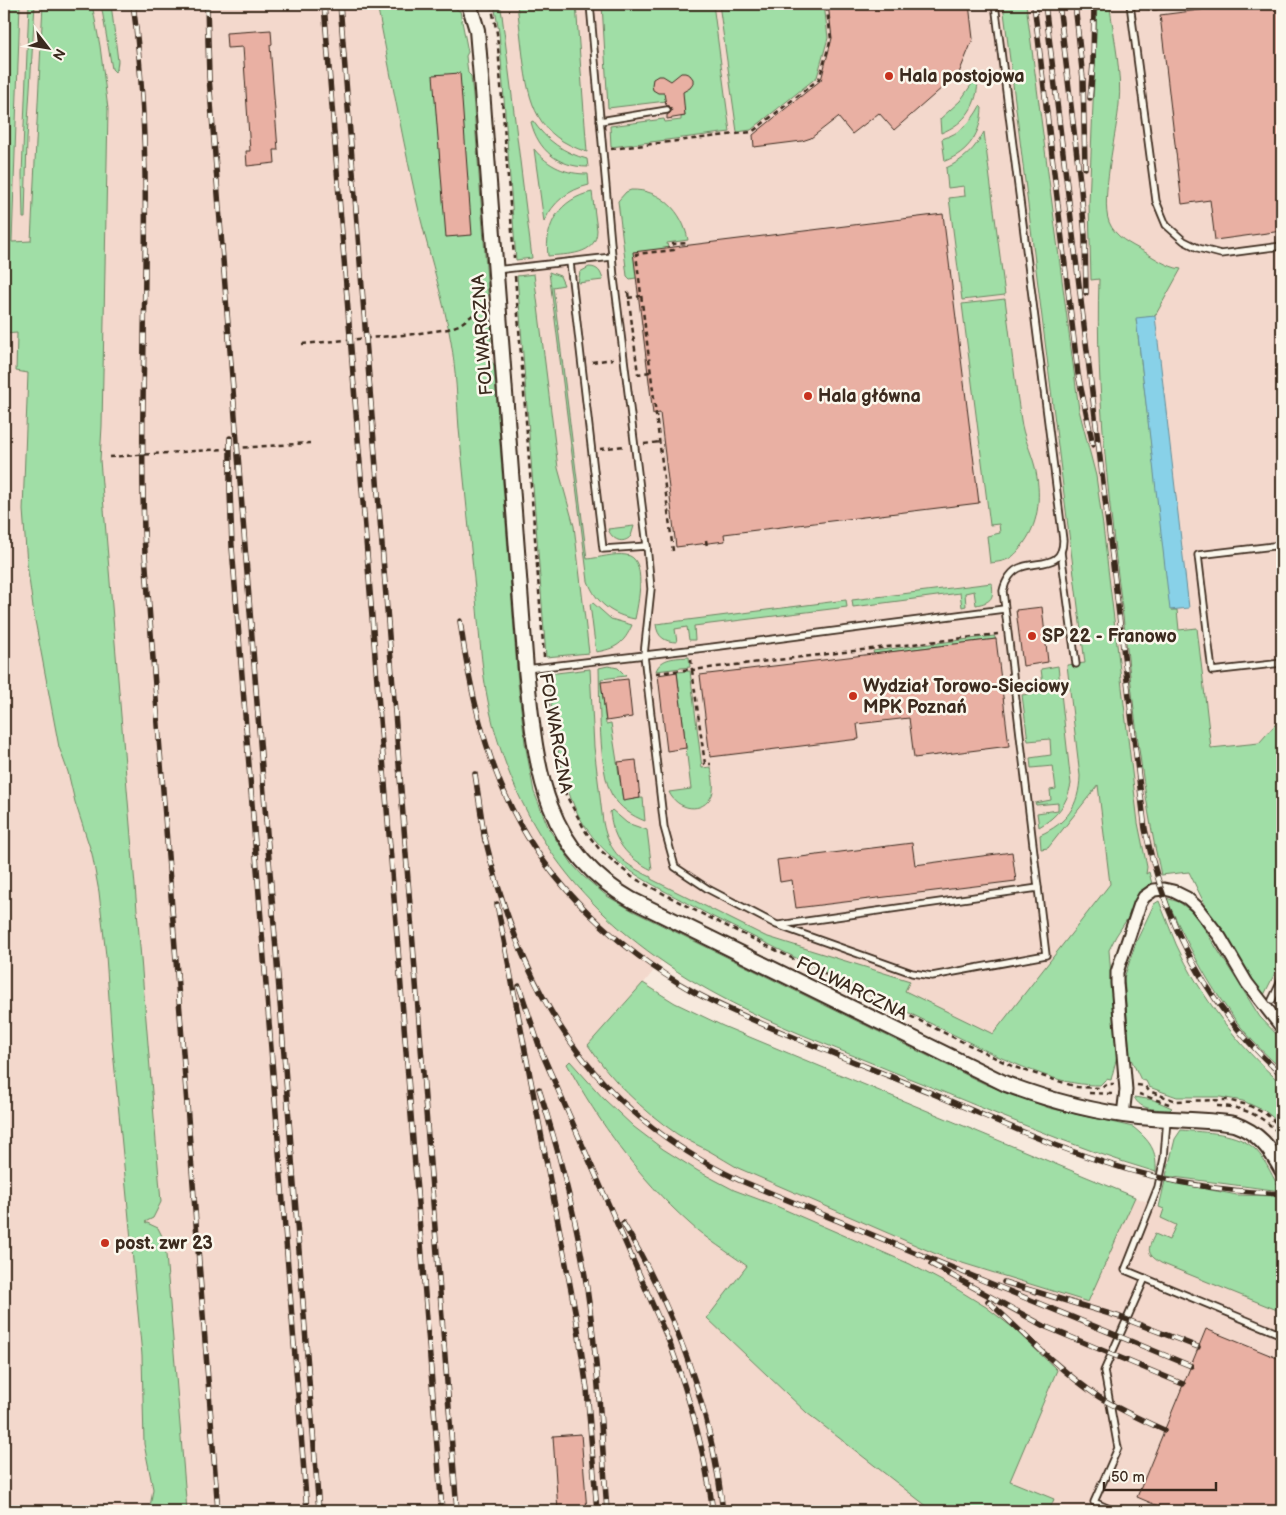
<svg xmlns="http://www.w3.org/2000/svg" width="1286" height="1515" viewBox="0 0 1286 1515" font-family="'Balsamiq Sans',sans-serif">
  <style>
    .built { fill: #f3d8cc }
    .green { fill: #a0dea6; stroke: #6e8462 }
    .water { fill: #88d1e8; stroke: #698e97 }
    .building { fill: #e9b0a3; stroke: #3b2a1e }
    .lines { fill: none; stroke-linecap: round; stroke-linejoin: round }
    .service-casing { stroke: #3b2a1e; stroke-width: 9 }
    .minor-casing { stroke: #3b2a1e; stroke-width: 15 }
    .tertiary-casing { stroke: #3b2a1e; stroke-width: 18 }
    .path { stroke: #3b2a1e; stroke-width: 2.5; stroke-dasharray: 5 4; stroke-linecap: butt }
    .service { stroke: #fbf7ec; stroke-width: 5.5 }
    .minor { stroke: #fbf7ec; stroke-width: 11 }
    .tertiary { stroke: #fbf7ec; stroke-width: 14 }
    .rail-casing { stroke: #3b2a1e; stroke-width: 5.5 }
    .rail { stroke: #fbf7ec; stroke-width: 4; stroke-dasharray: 11; stroke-linecap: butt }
    .poi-dot { fill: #c8321e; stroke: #fbf7ec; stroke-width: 2 }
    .labels { text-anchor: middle; stroke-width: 5; stroke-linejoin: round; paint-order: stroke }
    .poi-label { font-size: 18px; font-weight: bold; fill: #3b2a1e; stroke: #fbf7ec; text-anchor: start }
    .street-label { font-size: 18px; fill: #3b2a1e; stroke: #fbf7ec }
  </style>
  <rect width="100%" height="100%" fill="#f7e9dd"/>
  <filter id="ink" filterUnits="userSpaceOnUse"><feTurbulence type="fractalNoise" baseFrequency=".02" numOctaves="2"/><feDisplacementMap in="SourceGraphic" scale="10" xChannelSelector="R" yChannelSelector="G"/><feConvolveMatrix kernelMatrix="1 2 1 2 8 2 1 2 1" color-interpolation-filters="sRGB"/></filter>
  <g filter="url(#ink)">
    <g class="built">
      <polygon points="4,4 377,4 402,135 452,343 478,627 488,702 497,740 512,781 530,818 549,848 586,897 640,945 661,961 644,983 675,1003 723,1026 1282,1258 1282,1511 4,1511"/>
      <polygon points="494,4 1282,4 1282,762 1180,841 1119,902 999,1053 627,868 606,850 566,785 554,724 548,674 558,673 557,657 546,657 499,32"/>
    </g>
    <g class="green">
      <polygon points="4,4 20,4 12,242 31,241 43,4 92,4 100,46 108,109 102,426 100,460 161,1202 153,1218 145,1222 158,1228 165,1242 187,1511 150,1511 150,1507 153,1489 144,1444 142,1355 112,1040 106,956 99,892 92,854 75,802 68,772 59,747 34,615 27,564 23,510 28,373 16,371 17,333 4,334"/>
      <polygon points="29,4 35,4 27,139 25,218 23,218 22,174"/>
      <polygon points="101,4 111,4 118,61 117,69 115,72 112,69"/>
      <path d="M377,4H454L456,9L460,11L468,52L466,56L468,73L471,76L473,95L488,294C484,302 487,310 490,317C492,321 491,329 491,333C492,344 486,355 494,365L518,683L525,743L534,792L549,829L573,865L583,876L607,896L633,911L985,1084L1049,1108L1133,1127C1150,1141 1157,1150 1156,1172C1071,1147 989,1110 906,1077C860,1058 813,1040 768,1020C639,962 541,880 498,741C484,698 481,653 477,609C471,549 465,489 459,429C457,400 456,370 451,342C444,301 431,261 421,220C404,148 391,76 377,4Z"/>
      <polygon points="494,4 500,4 502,15 532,258 516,260 499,32"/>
      <path d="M517,4H576L587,152C537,136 529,105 523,57C521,39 519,22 517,4Z"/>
      <polygon points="602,4 713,4 730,132 611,147 610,126 664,119 665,122 681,120 681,117 685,116 683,99 608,108"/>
      <polygon points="719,4 824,4 828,38 817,77 751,130 737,132"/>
      <path d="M1003,4H1026L1079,410L1096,476L1103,526L1138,823L1147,867L1146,874L1149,872L1152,884L1146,890L1116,936L1109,950L1117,1056L1111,1080L1106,1079L1100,1085C1065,1086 1030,1070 997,1056C930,1023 862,990 794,957C757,938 719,921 683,901C644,880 607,862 583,823C558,783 553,720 548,674L590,669L594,747L603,822C609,854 624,864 651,877V879L765,936L910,981L905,991L993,1034L1110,884L1098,785L1048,848L1041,849L1040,835C1067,823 1079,806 1080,776L1067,665L1085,663Z"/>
      <path d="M1097,4H1108L1110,8C1114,38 1122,75 1119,104C1117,131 1100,199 1109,222C1115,237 1130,244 1143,251C1155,258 1167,267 1181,269L1155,316L1136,319L1171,610H1177L1179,630L1197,628L1211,748L1259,743L1282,717V959L1263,997L1208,911L1189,872L1161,875C1142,793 1134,707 1124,624C1110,510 1095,394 1099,279L1091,280L1089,204Z"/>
      <path d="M976,78H978C978,105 966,123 941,133L940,119L960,101Z"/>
      <path d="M980,106L982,108C981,133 969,152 945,161L942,139C960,133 971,123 980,106Z"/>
      <path d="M533,121C546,140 564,153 587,159L588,167C558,167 538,150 531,122Z"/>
      <path d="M984,132L1005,295L962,300L949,198L965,196L964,186L948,188L946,168C964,160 975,149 984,132Z"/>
      <path d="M534,149C549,167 566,174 588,174L589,185C568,190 553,202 544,222Z"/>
      <path d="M631,190C661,189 683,212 688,240L667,243L668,248L636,278L630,279L627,276L618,201L626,192Z"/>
      <path d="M592,192L597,230C597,256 566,254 548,256C544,224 560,199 592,192Z"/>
      <path d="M589,267C598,267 601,272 603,280L578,283L580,272Z"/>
      <path d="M549,272L560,276L564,285L553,287L587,559C599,558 614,553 626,555C648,557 638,605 635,619C612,615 596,603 588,581Z"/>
      <polygon points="534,274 558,468 574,526 589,653 546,657 517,276"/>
      <path d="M1005,299C1011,339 1014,380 1021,420C1023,436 1031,451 1035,467C1041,493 1040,521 1024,543C1013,559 1008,561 990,563L987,536L1000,533L999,524L990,525L962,304Z"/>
      <path d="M634,526L631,536C623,545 612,540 608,529Z"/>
      <path d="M992,583C994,598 992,602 976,605L974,591L965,593L966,606L962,607L960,593L853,607L852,600Z"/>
      <path d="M846,600L847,607L694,626L695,640H689L687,627L675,629L677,642C665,642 657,637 656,624Z"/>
      <path d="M593,603L611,619L632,625C624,644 615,649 596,652L590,604Z"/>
      <polygon points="994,636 996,639 874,654 873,651"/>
      <path d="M689,657L690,667L656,671C661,657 676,658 689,657Z"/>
      <path d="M608,666L618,668L626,676L601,679L606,724L611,723L623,800L643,798L645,821C632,816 620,808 612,795C598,771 600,698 599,668Z"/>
      <path d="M1058,666L1071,784C1067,804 1057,817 1039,827L1037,813L1058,810V803L1036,805L1035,803L1051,800L1050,790L1056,789L1053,766L1031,768L1030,758L1051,755L1050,739L1028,741L1022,695L1044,692L1041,669Z"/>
      <path d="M690,671L702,768L711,767C712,776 715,787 712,795C703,815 677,810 669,792L691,789L677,672Z"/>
      <path d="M612,810L627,823L647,830L652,870C627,858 613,841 610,812Z"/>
      <path d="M1166,898L1179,902L1195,914L1260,1017L1282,1040V1069C1228,1024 1195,961 1166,898Z"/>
      <path d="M1159,901C1165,915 1170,930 1176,944C1201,997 1238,1046 1282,1084V1125L1265,1111L1243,1101L1220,1097H1177L1149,1087L1146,1081L1141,1080L1130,1057L1124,978L1136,942L1154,904Z"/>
      <path d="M643,983L675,1003L723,1026L1135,1197L1088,1302L943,1257L738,1168C729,1163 720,1157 711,1152C700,1146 688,1141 677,1134C642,1110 611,1080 588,1045Z"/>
      <path d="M570,1061L604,1099L634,1127L663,1149L698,1171L734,1190L774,1205L910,1264L955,1288L986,1307L1012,1327L1057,1370L1010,1481L1054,1499L1049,1511H933L807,1413L707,1318L747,1266C728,1252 706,1239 689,1223C639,1178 599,1123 567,1064Z"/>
      <path d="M1134,1097L1154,1100L1172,1108L1170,1110C1156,1109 1141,1111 1134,1097Z"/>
      <path d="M1181,1130C1206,1133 1237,1131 1256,1150C1267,1162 1273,1178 1281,1191L1166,1176L1175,1139Z"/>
      <path d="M1165,1181L1237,1195L1282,1196V1312L1161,1263C1145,1253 1148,1249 1155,1234L1169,1240L1176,1225L1161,1218L1164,1209L1159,1207Z"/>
    </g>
    <polygon class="water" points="1155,316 1189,608 1170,610 1136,318"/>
    <g class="building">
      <polygon points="828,4 969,4 973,39 959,73 894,130 879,113 852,134 838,117 811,138 802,141 754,147 753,135 821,80 832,38"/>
      <polygon points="1247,4 1282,4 1282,231 1215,240 1210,200 1182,204 1160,15"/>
      <polygon points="271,30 272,44 270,45 278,150 274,150 275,163 247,166 246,151 250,151 243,47 227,48 226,33"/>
      <polygon points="460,73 472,235 446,237 433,75"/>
      <polygon points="681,73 685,73 690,75 693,79 693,84 690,88 683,92 685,116 667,119 667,115 670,113 672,110 670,107 666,105 664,93 658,93 653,90 652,85 653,79 658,76 663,76 671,81"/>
      <polygon points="943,214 979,503 724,534 725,541 676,547 660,413 653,414 633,252"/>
      <polygon points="1042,607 1048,662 1023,666 1016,610"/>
      <polygon points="996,639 1009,746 914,758 909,718 857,724 859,739 710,757 700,675"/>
      <polygon points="677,672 686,748 667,751 658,675"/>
      <polygon points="628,679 632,717 606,721 601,682"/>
      <polygon points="636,760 640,798 623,801 618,762"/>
      <polygon points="912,843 915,865 1012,852 1016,881 796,908 792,880 780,882 777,860"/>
      <polygon points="1206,1329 1282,1360 1282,1511 1170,1511 1137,1497"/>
      <polygon points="581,1434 587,1511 558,1511 553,1436"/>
    </g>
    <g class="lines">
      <defs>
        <g id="service">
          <polyline points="590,4 614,278 647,546"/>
          <polyline points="1130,4 1156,201 1166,225 1184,241 1198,248 1221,254 1282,246"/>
          <polyline points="1141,4 1155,6 1169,4"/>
          <polyline points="600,121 667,110"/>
          <path d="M570,262L603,549L647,546L651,589L644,655L664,827L675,867L708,889L777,925L912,973L932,976L1046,955L1003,591C1005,581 1012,570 1022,567C1040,561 1063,568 1063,540L995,4"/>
          <polyline points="495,270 612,257"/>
          <polyline points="1282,545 1198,555 1212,671 1282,663"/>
          <polyline points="1061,552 1076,664"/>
          <polyline points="526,669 713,647 1004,609"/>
          <polyline points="779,925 1038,888"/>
          <polyline points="1272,1000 1282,979"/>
          <polyline points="1167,1119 1164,1158 1158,1187 1125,1270 1282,1335"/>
          <polyline points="1114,1511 1094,1502 1118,1448 1104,1371 1145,1278"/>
        </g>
        <polyline id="minor" points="1123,1115 1126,1090 1117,983 1117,972 1140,904 1144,897 1154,890 1164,889 1173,891 1187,898 1196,906 1220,937 1247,983 1282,1028"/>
        <path id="tertiary" d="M469,4L477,30L482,90L526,669C536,762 540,849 632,900L1006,1084C1049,1100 1093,1112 1139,1117C1171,1120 1203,1119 1234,1124C1259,1133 1270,1148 1282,1170"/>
      </defs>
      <use href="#service" class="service-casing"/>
      <use href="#minor" class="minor-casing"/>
      <use href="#tertiary" class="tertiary-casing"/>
      <g class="path">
        <polyline points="491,4 497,33 514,258"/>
        <polyline points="611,149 752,132 819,79 831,39 826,4"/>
        <polyline points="515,276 544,657"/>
        <polyline points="628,292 638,374 650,372"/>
        <polyline points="628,298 641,296"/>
        <polyline points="302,344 414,334 448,329 459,325 484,307"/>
        <polyline points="592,362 613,359"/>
        <polyline points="644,444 660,442"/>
        <polyline points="600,449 624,446"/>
        <polyline points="109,457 310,443"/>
        <polyline points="706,540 707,547"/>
        <polyline points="673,551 636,254 674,250 673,244 688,243"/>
        <polyline points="691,659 692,670 998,634"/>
        <polyline points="692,670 705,764 711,764"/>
        <polyline points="656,673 692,669"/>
        <polyline points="546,675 549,709 566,795 586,832 600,850 632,877 700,913 1014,1067 1077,1087 1101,1088 1108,1084 1114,1084"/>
        <polyline points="1137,1085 1145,1086 1149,1091 1176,1101 1227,1100 1248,1105 1266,1114 1282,1128"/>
        <polyline points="1089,1093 1113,1094"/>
        <polyline points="1139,1094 1169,1104"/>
        <path d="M1217,1106C1243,1106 1265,1117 1282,1137"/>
      </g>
      <use href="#service" class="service"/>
      <use href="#minor" class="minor"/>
      <use href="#tertiary" class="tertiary"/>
      <defs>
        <g id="rail">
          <path d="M133,4C158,186 136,371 145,554L218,1511"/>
          <polyline points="207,4 209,77 319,1511"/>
          <polyline points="324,4 442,1511"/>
          <polyline points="340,4 457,1511"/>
          <polyline points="1034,4 1078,374 1093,445"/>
          <path d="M1045,4L1145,829C1165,924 1209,1010 1282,1075"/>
          <polyline points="1059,4 1081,190 1085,236 1086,293"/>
          <polyline points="1075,4 1083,79 1085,168"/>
          <polyline points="1090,98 1093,64 1094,4"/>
          <polyline points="230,438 230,490 232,547 307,1511"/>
          <path d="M460,621C469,685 483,750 512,809C550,886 619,950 694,992C727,1010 763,1024 798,1039C841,1057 885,1074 929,1092C1000,1122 1072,1156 1148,1175C1192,1186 1237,1192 1282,1194"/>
          <polyline points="475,774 485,841"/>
          <path d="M484,834C521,991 588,1109 739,1180L1191,1366"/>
          <polyline points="497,904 576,1316 587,1389 597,1511"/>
          <path d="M519,986L541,1051L670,1344C690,1398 705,1454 713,1511"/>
          <path d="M539,1089C557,1145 572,1201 582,1258C597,1341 601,1427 607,1511"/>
          <path d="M623,1223C676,1312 711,1408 723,1511"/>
          <polyline points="931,1264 1044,1326 1183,1384"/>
          <polyline points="1004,1282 1120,1317 1198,1347"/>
          <path d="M988,1301C1024,1334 1059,1370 1099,1397C1120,1410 1142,1420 1164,1430"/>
        </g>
      </defs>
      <use href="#rail" class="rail-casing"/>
      <use href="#rail" class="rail"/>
    </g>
  </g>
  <g class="poi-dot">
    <circle cx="889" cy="76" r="5"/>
    <circle cx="808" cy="396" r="5"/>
    <circle cx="1032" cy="636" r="5"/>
    <circle cx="853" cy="696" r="5"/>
    <circle cx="105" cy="1243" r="5"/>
  </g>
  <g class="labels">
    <g class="poi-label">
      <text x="899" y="82">Hala postojowa</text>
      <text x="818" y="402">Hala główna</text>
      <text x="1042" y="642">SP 22 - Franowo</text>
      <text x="863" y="692">Wydział Torowo-Sieciowy<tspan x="863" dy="21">MPK Poznań</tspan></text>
      <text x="115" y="1249">post. zwr 23</text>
    </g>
    <g class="street-label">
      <text transform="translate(482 335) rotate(-94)" y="6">FOLWARCZNA</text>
      <text transform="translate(556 733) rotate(80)" y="6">FOLWARCZNA</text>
      <text transform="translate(852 988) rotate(26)" y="6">FOLWARCZNA</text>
    </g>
  </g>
  <rect width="1286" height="1515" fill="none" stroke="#fbf7ec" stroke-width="20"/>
  <rect x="10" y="10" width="1266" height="1495" fill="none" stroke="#3b2a1e" stroke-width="2" filter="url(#ink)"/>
  <g transform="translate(48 48) rotate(121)" stroke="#fbf7ec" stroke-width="4" paint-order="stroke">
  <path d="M0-4L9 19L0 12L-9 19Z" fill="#3b2a1e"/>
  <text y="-8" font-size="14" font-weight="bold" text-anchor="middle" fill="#3b2a1e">N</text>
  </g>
  <path d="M1104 1482v8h112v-8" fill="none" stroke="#3b2a1e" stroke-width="2.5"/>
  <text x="1111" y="1482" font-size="15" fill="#3b2a1e" stroke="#fbf7ec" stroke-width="4" paint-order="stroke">50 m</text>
</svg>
